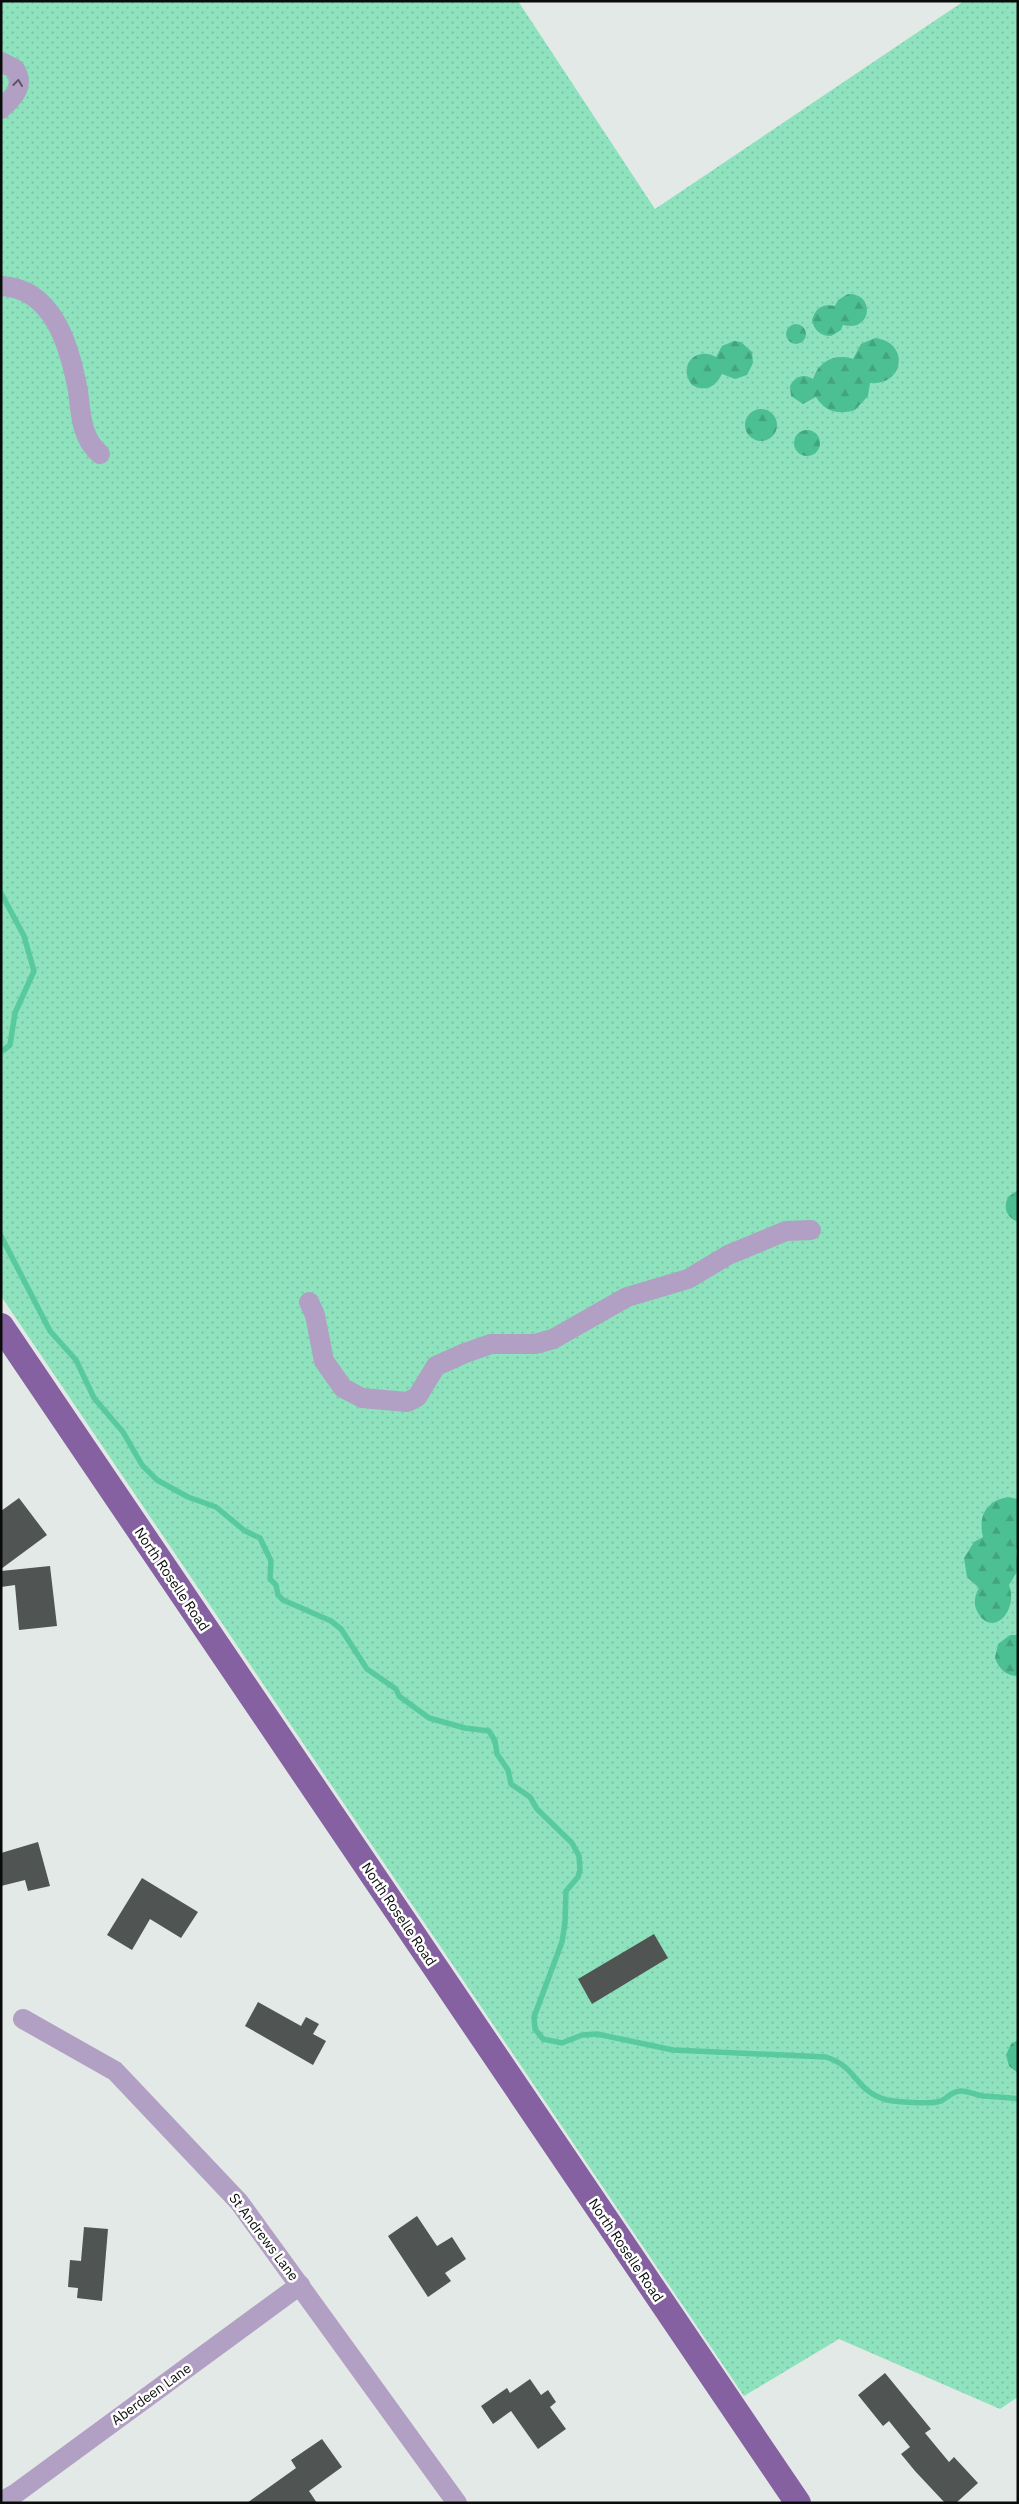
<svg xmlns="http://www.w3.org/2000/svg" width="1019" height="2504" viewBox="0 0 1019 2504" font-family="'IBM Plex Sans',sans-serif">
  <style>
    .grass { fill: url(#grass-dots) }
    .forest { fill: url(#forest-firs) }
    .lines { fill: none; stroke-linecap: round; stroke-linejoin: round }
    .stream { stroke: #59ca9d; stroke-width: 5.5 }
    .building { fill: #505553 }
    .minor { stroke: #b29fc4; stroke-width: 20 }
    .major { stroke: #8561a2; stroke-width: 26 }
    .oneway { stroke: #5e5668 }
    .labels { text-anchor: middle; stroke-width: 5; stroke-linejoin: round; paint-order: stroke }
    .street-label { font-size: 14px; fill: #0a0c0b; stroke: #fff }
  </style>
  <defs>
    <pattern id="grass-dots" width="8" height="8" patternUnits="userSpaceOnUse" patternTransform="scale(1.25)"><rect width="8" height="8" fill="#8ee2bd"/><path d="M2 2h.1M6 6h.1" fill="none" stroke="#79c1a1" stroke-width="1.8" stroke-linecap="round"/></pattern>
    <pattern id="forest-firs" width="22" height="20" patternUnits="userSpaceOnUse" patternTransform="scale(1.25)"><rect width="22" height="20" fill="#4dc093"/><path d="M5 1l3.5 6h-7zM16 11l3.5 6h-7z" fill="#42a47d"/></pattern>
  </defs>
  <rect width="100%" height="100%" fill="#e3e9e6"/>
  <polygon class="grass" points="1,1 518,1 655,209 964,1 1018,1 1018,2397 1000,2409 839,2339 744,2396 1,1296"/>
  <g class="forest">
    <path d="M848,294C876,293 872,333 843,325L841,330L831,336C820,336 814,330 812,320C815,308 823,303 835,306L838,300Z"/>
    <circle cx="796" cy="334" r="10"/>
    <path d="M875,338C910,342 905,386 870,383L868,396L855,410C838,415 825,412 816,397L803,404L791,396L790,386C795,376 804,373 813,379C819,361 835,353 853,359L861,344Z"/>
    <path d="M734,341L741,342L752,352L753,363L747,375L735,379L722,374C715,388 705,392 692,385C677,366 696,346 716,357L722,346Z"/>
    <circle cx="761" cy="425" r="16"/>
    <circle cx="807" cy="443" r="13"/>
    <path d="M1018,1190V1222C1006,1217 1003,1208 1008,1197Z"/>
    <path d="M1008,1497L1018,1499V1549L1016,1550L1018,1570L1009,1585C1019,1612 991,1639 977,1611C973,1603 975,1595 979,1588L967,1577L964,1558L974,1542L983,1537C978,1516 986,1501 1008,1497Z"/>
    <path d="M1010,1635H1018V1676C1006,1676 999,1669 995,1658L998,1644Z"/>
    <polygon points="1018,2040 1018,2073 1009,2066 1006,2055 1011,2044"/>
  </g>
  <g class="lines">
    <g class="stream">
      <polyline points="1,893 24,936 34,971 15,1013 10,1045 1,1052"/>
      <path d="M1,1236L50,1331L76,1360L94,1398L123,1432L142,1465L157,1480L188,1497L216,1507L245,1531L260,1538L271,1561L270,1579L276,1585L278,1595L283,1600L331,1621L341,1629L367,1669L396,1689L399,1696L429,1718L465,1728L489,1731L495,1741L497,1754L508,1770L511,1784L530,1797L537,1809L572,1843L579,1856L580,1870L578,1877L566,1891L565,1923L562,1942L534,2017L535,2029L543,2039L562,2043L582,2035L597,2034L673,2050L826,2057C858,2067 854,2091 887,2100C898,2102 926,2104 937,2102C946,2101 950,2091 961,2091C968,2091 976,2095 983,2096C995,2097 1006,2097 1018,2099"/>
    </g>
  </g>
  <g class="building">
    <polygon points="19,1498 47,1535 1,1569 1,1511"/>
    <polygon points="50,1566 57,1626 19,1630 15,1585 1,1587 1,1571"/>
    <polygon points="38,1842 50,1886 28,1891 25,1880 1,1886 1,1853"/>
    <polygon points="142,1878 198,1912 181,1938 150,1919 132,1950 107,1935"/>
    <polygon points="654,1934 668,1958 592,2004 578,1979"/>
    <polygon points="258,2002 301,2026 306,2017 319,2024 313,2034 326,2041 313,2065 245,2026"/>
    <polygon points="417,2216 437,2246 452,2237 466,2259 445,2273 451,2281 428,2297 388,2236"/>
    <polygon points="84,2227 108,2229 102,2301 77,2298 78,2288 68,2287 70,2260 81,2261"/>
    <polygon points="885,2373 931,2429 925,2433 949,2462 954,2457 978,2483 956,2503 945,2503 915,2471 901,2454 910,2447 889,2421 883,2426 858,2395"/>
    <polygon points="530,2379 541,2395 548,2390 556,2402 550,2407 566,2429 538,2449 511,2411 493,2424 481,2406 507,2388 510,2393"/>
    <polygon points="322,2439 342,2467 309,2491 317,2503 247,2503 296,2468 291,2460"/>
  </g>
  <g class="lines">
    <g class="minor">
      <path d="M1,62L15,69C25,86 14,97 1,109"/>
      <path d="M1,286C54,288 70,348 78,391C81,414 81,438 100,454"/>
      <polyline points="309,1302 315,1315 324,1361 343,1388 362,1398 407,1402 417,1397 436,1366 465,1353 491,1344 535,1344 553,1339 627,1297 688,1279 728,1255 786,1231 811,1230"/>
      <polyline points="23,2019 115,2071 239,2202 457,2503"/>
      <polyline points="1,2502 15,2494 300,2285"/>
    </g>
    <polyline class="major" points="1,1326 798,2503"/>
  </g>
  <defs><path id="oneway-chevron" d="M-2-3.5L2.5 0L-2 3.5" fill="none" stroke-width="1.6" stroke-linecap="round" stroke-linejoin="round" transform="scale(1.25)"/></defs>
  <use class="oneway" href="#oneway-chevron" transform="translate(18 83) rotate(-83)"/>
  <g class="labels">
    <g class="street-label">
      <text transform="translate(172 1579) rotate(56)" y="5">North Roselle Road</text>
      <text transform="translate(399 1914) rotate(56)" y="5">North Roselle Road</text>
      <text transform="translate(264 2237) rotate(53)" y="5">St Andrews Lane</text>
      <text transform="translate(626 2250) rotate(56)" y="5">North Roselle Road</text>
      <text transform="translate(151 2394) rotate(-36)" y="5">Aberdeen Lane</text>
    </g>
  </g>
  <rect width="1019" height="2504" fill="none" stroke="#0a0c0b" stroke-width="5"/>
</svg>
